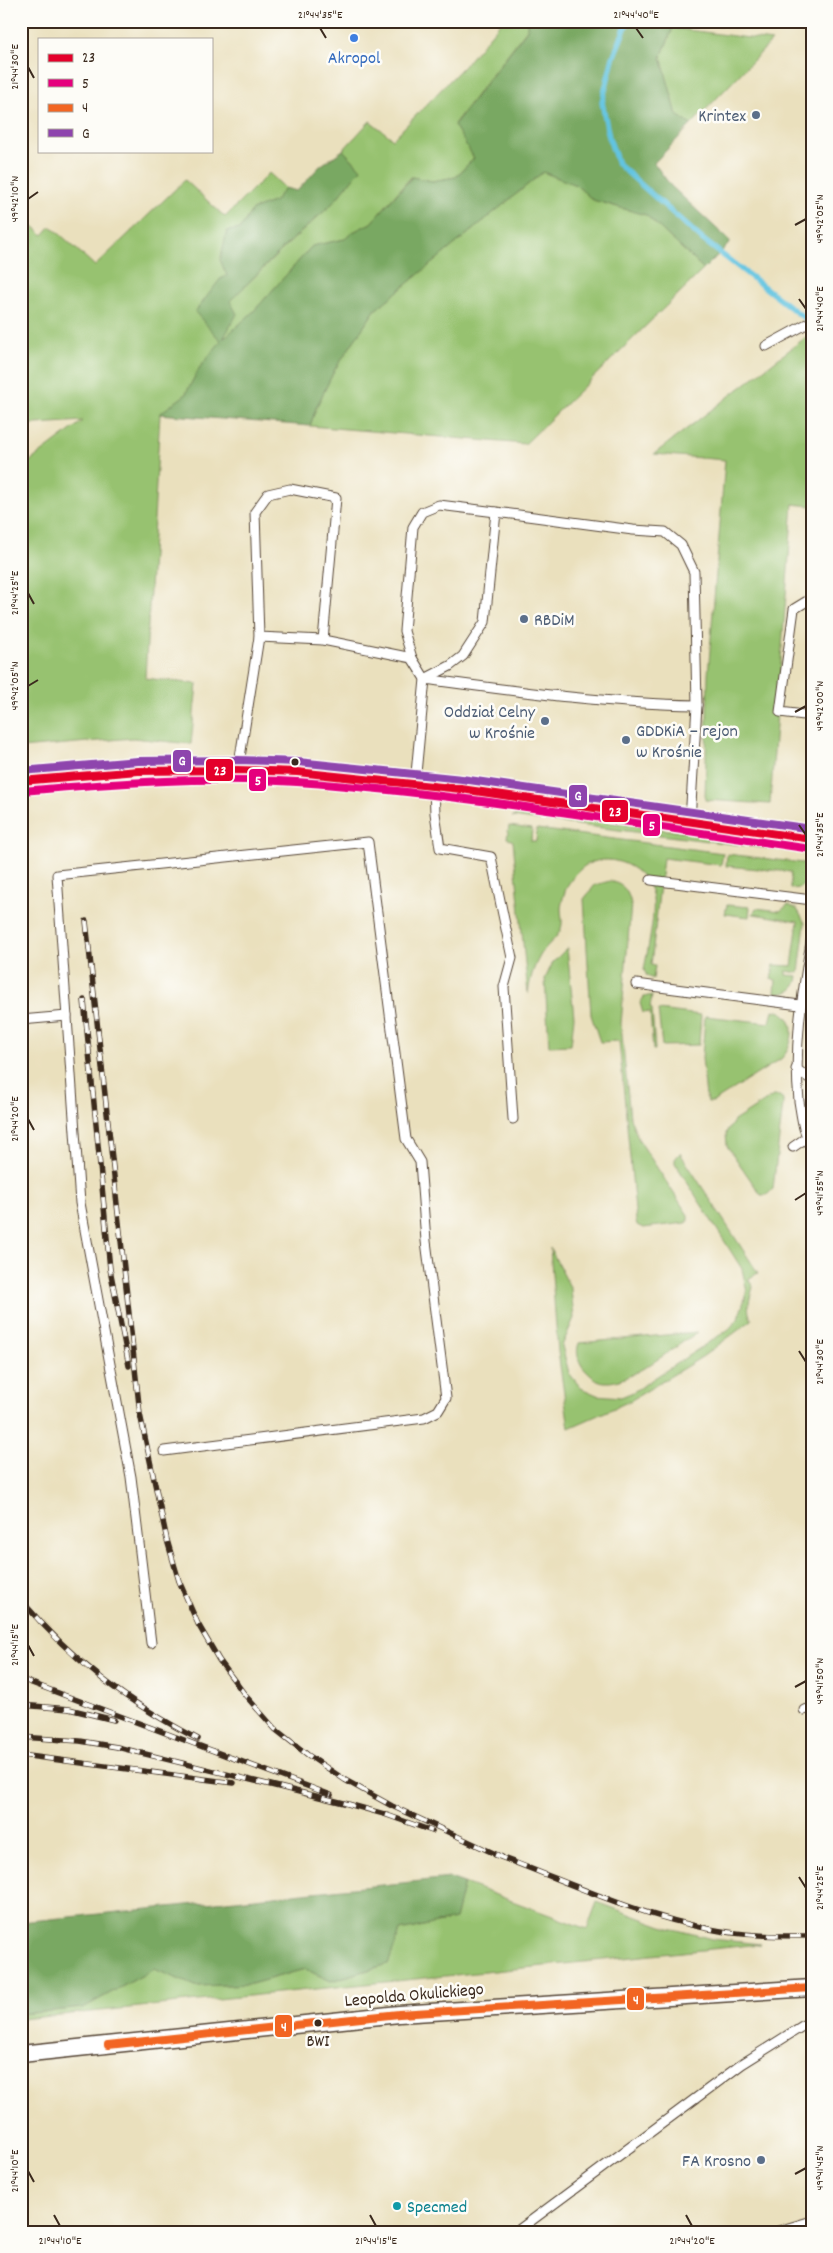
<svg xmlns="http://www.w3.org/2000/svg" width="833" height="2253" viewBox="0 0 833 2253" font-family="Dekko,sans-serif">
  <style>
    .green { fill: #97c26f; stroke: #697646 }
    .forest { fill: #79a862; stroke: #5a6940 }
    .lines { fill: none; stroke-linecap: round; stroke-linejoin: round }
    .stream { stroke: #62c4e1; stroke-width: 5.5 }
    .lane-casing { stroke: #554536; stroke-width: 11 }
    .street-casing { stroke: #554536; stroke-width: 19 }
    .secondary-casing { stroke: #554536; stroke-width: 26 }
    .lane { stroke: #fff; stroke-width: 9 }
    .street { stroke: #fff; stroke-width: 16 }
    .secondary { stroke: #fce6c4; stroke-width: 24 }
    .rail-casing { stroke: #3b2a1e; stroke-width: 5.5 }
    .rail { stroke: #fdfcf7; stroke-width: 4; stroke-dasharray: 11; stroke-linecap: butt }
    .bus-1-casing { stroke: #fdfcf7; stroke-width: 11 }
    .bus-2-casing { stroke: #fdfcf7; stroke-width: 11 }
    .bus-3-casing { stroke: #fdfcf7; stroke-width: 11 }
    .bus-4-casing { stroke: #fdfcf7; stroke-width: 11 }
    .bus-1 { stroke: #e4002b; stroke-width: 8 }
    .bus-2 { stroke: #e5007d; stroke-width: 8 }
    .bus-3 { stroke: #f26522; stroke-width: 8 }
    .bus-4 { stroke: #8e44ad; stroke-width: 8 }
    .ticks { fill: none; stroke: #3b2a1e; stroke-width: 2 }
    .shop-dot { fill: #3f7fe0; stroke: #fdfcf7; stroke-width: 2 }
    .service-dot { fill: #5c6f8a; stroke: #fdfcf7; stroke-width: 2 }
    .bus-dot { fill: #3b2a1e; stroke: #fdfcf7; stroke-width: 2 }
    .culture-dot { fill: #0f9aa8; stroke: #fdfcf7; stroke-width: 2 }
    .labels { text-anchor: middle; stroke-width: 5; stroke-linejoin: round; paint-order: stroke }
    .bus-label { font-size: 17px; fill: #3b2a1e; stroke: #fdfcf7 }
    .shop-label { font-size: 18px; fill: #366cbe; stroke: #fdfcf7 }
    .service-label { font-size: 18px; fill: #4e5e75; stroke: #fdfcf7; text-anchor: end }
    .street-label { font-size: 18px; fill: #3b2a1e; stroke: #fdfcf7 }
    .culture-label { font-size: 18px; fill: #0d838f; stroke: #fdfcf7; text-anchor: start }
    .line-badge { stroke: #fdfcf7; stroke-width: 2 }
    .badge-label { font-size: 14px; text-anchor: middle; font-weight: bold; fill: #fff }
    .neatline { fill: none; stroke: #3b2a1e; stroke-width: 2 }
    .ticks-label { font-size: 12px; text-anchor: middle; fill: #3b2a1e }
  </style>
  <rect width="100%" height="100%" fill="#fdfcf7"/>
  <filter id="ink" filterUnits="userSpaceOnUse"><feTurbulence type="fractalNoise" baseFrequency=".02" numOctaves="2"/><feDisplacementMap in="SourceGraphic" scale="10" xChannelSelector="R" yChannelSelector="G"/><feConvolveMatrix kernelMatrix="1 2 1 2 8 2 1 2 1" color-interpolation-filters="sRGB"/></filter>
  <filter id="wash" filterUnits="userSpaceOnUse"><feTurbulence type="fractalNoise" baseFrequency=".0096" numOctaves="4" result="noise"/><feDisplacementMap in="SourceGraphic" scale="20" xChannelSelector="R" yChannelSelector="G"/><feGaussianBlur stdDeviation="1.12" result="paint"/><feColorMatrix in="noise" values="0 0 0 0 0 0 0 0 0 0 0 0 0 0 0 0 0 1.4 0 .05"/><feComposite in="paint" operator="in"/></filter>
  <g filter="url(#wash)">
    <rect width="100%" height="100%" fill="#eae0bd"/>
    <g class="green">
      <polygon points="502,21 527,21 528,28 454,124 474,158 456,177 432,181 411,177 371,223 353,232 345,239 312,246 254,311 222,341 200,367 185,395 160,414 145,678 197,684 191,744 133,738 21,748 21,468 83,421 21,425 21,215 43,235 51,226 95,266 185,180 225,217 269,173 285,188 275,201 252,210 240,229 228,276 230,301 287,245 331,205 361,169 343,150 370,121 393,139 464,66"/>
      <polygon points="689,21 720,21 774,29 774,33"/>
      <polygon points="673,28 772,41 691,125 677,115 661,57"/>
      <polygon points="543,172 576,185 593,200 646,215 704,269 525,444 310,426 316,408 335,369 375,310"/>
      <polygon points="810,334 812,506 793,504 770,804 705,800 708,675 725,460 654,454"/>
      <polygon points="525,811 790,846 801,848 807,853 512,817"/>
      <path d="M509,826L532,829L531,841H536L537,829L723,853L721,865L663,858L651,965L655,966L653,979L647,976L644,970C647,952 657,910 652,894C645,868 613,852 588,864C580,868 574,876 569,883C565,889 562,901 561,908C561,916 564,923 560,931C556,939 548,944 543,951C534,965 530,978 528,994L513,841L507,838Z"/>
      <polygon points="727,854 811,864 811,877 800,888 790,889 791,872 726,866"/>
      <path d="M610,881C623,884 628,890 631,904L621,1024L630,1118L639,1140L688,1215V1222L686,1223L643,1228L637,1225L636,1221L619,1041L600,1042L591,1015L584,899L595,885Z"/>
      <polygon points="727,905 750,907 749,917 725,914"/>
      <path d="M788,905L797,909L805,923L799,973L786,971V975L798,976C797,989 787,995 775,993L776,980L771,979L774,965L792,966L798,921L753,914L756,908L780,911Z"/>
      <polygon points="567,948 574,1017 571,1045 549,1046 545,979 553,962"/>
      <polygon points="652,995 650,1008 652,1009 655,1050 653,1050 650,1012 643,1013 640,1003 644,997"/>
      <polygon points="658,1010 701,1015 699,1045 662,1046"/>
      <path d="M773,1010C799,1013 795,1045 781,1059L713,1102H708L706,1097L702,1058L705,1016L770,1023Z"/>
      <polygon points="773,1096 780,1096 783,1100 783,1104 773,1189 767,1195 761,1195 727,1146 726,1133 734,1121"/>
      <path d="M680,1153L758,1273L748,1279L753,1287C750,1299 745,1310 752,1320L702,1357L630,1401L569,1428L558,1352L550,1248L571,1289L574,1318L562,1346L569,1373L581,1388L597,1395L621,1397L633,1392L729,1329L738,1319L747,1292L742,1269L675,1163V1159Z"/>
      <path d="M698,1332C677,1345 629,1384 606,1382C598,1382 592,1377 586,1371C579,1364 575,1353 579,1343Z"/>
      <polygon points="464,1883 587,1929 597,1902 662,1926 712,1939 761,1944 21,2019 21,2014 83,2008 154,1969 195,1986 251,1984 305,1969 331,1981 388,1964 400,1931 455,1919"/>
    </g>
    <g class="forest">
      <polygon points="527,21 624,21 673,28 661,57 677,115 691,125 654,163 671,186 731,242 704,269 646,215 593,200 576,185 543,172 375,310 335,369 316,408 310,426 159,414 185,395 200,367 221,341 195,312 221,278 227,276 220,260 227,231 240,229 252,210 275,201 285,188 297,191 320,166 343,150 361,169 331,205 286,245 230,301 237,314 223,339 254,311 312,246 345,239 353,232 371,223 412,177 432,181 456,177 474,158 454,125 527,30"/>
      <polygon points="450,1878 464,1883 455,1919 400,1931 388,1964 331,1981 305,1969 251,1984 195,1986 154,1969 83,2008 21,2014 21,1922"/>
    </g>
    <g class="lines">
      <polyline class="stream" points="628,21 613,58 602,102 609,138 618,164 702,239 812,324"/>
    </g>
  </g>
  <g filter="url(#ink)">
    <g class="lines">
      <defs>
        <g id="lane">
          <polyline points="766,346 812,321"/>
          <polyline points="496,512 633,530 665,532 681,545 694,572 697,705 690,821"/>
          <polyline points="812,598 794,609 780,712 812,716"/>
          <polyline points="259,637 323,640 412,658"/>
          <path d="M425,679C515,691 606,704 697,705"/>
          <polyline points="238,770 259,637 255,512 268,494 290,489 336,498 323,640"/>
          <polyline points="415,784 425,679 412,658 404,631 413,527 422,512 439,505 496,512 485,622 463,656 450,666 425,679"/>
          <polyline points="434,787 435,813 440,848 491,857 512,958 504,987 513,1119"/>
          <polyline points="651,880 812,900"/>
          <path d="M812,936C803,991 793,1045 799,1101C802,1119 803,1132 812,1148"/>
          <polyline points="636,984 800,1005"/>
          <polyline points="21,1020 67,1016"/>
          <polyline points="796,1069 812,1080"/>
          <polyline points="793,1147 806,1138"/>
          <polyline points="151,1643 131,1477 80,1203 57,875 368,842 406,1139 420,1162 426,1241 446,1398 438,1411 424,1418 164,1451"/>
          <polyline points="804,1710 812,1708"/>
          <polyline points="516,2232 742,2064 812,2020"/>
          <polyline points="775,2232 812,2221"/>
        </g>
        <polyline id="street" points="21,2054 399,2014 812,1988"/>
        <polyline id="secondary" points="21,781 138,771 238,770 297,772 461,789 812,839"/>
      </defs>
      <use href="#lane" class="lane-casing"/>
      <use href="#street" class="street-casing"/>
      <use href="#secondary" class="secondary-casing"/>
      <use href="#lane" class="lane"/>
      <use href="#street" class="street"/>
      <use href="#secondary" class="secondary"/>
      <defs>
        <g id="rail">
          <polyline points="86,921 140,1414 167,1540 179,1581 198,1624 219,1660 245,1695 275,1729 308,1755 345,1780 392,1806 502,1857"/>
          <polyline points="84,1000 110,1269 129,1366"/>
          <path d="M21,1600C74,1662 125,1701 198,1739"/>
          <polyline points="21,1679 331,1795"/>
          <polyline points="21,1705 69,1709 114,1720"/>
          <polyline points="21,1737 80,1741 117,1747 348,1804 384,1814 432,1831"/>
          <polyline points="21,1755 234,1783"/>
          <path d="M495,1855C566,1881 636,1915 710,1929C743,1936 778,1936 812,1936"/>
        </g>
      </defs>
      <use href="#rail" class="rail-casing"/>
      <use href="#rail" class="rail"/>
      <defs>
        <polyline id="bus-1" points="21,781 138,771 238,770 297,772 461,789 812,839"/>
        <path id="bus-2" d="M22,791C113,783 205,776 297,782C469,794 640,825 811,849"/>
        <polyline id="bus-3" points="108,2045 399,2014 812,1988"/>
        <polyline id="bus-4" points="21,771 138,761 238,760 298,762 462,779 812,829"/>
      </defs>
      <use href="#bus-1" class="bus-1-casing"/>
      <use href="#bus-2" class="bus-2-casing"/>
      <use href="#bus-3" class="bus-3-casing"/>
      <use href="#bus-4" class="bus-4-casing"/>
      <use href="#bus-1" class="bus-1"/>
      <use href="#bus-2" class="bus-2"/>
      <use href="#bus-3" class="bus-3"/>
      <use href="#bus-4" class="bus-4"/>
    </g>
  </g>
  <path class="ticks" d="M320,28L326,38M636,28L643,38M28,67L34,78M28,199L38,192M795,225L806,219M799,299L806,309M28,593L34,604M28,686L38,680M795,712L806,706M799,825L806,835M28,1119L34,1130M795,1200L806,1193M799,1351L806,1362M28,1645L34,1656M795,1687L806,1681M799,1877L806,1888M28,2171L34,2182M795,2174L806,2168M54,2215L60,2226M370,2215L376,2226M686,2215L692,2226"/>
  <circle class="shop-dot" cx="354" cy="38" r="5"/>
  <g class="service-dot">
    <circle cx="756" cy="115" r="5"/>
    <circle cx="524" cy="619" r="5"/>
    <circle cx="545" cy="721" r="5"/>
    <circle cx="626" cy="740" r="5"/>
    <circle cx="761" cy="2160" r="5"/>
  </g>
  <g class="bus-dot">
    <circle cx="295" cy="762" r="4.5"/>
    <circle cx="318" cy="2023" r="4.5"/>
  </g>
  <circle class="culture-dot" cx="397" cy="2206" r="5"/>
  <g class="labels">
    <g class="bus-label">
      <text x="318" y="2046">BWI</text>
    </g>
    <g class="shop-label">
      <text x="354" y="63">Akropol</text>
    </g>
    <g class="service-label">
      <text x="746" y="121">Krintex</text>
      <text x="534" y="625" text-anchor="start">RBDiM</text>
      <text x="535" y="717">Oddział Celny<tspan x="535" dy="21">w Krośnie</tspan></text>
      <text x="636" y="736" text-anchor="start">GDDKiA – rejon<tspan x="636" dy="21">w Krośnie</tspan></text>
      <text x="751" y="2166">FA Krosno</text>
    </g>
    <g class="street-label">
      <text transform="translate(414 1994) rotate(-5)" y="6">Leopolda Okulickiego</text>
    </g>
    <g class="culture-label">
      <text x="407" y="2212">Specmed</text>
    </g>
  </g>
  <g class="line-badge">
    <rect x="172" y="749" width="20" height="24" rx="5" fill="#8e44ad"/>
    <rect x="205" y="758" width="29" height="24" rx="5" fill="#e4002b"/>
    <rect x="248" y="768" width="19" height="24" rx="5" fill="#e5007d"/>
    <rect x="568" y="784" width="20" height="24" rx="5" fill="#8e44ad"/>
    <rect x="601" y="799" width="28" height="24" rx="5" fill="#e4002b"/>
    <rect x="642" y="813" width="19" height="24" rx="5" fill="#e5007d"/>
    <rect x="626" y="1987" width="19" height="24" rx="5" fill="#f26522"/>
    <rect x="274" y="2014" width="19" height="24" rx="5" fill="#f26522"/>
  </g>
  <g class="badge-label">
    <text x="182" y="765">G</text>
    <text x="220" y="775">23</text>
    <text x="258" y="785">5</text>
    <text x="578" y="800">G</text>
    <text x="615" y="816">23</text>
    <text x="652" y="830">5</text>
    <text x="636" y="2004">4</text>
    <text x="284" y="2031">4</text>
  </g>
  <rect width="833" height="2253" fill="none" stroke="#fdfcf7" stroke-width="55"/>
  <rect x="38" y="38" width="175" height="115" fill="#fdfcf7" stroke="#afa8a0"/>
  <rect x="48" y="54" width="25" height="8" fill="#e4002b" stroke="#afa8a0"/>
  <text x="82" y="62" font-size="15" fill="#3b2a1e">23</text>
  <rect x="48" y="79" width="25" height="8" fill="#e5007d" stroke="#afa8a0"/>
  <text x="82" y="88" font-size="15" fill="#3b2a1e">5</text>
  <rect x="48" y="104" width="25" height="8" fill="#f26522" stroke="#afa8a0"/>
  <text x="82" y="112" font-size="15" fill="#3b2a1e">4</text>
  <rect x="48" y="129" width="25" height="8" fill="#8e44ad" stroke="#afa8a0"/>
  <text x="82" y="138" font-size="15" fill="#3b2a1e">G</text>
  <rect x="28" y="28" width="778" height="2198" class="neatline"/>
  <g class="ticks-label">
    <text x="320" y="18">21°44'35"E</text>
    <text x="636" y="18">21°44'40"E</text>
    <text transform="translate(14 67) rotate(-90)" y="4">21°44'30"E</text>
    <text transform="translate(14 199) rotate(-90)" y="4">49°42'10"N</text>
    <text transform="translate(819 219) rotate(-90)" y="4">49°42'05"N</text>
    <text transform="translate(819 309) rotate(-90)" y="4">21°44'40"E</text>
    <text transform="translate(14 593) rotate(-90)" y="4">21°44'25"E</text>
    <text transform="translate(14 686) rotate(-90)" y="4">49°42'05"N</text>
    <text transform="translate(819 706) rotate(-90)" y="4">49°42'00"N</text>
    <text transform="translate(819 835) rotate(-90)" y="4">21°44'35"E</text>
    <text transform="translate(14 1119) rotate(-90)" y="4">21°44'20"E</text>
    <text transform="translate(819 1193) rotate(-90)" y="4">49°41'55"N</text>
    <text transform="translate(819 1362) rotate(-90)" y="4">21°44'30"E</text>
    <text transform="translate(14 1645) rotate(-90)" y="4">21°44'15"E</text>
    <text transform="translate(819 1681) rotate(-90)" y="4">49°41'50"N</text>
    <text transform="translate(819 1888) rotate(-90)" y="4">21°44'25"E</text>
    <text transform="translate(819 2168) rotate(-90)" y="4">49°41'45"N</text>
    <text transform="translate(14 2171) rotate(-90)" y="4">21°44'10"E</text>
    <text x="60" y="2244">21°44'10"E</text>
    <text x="376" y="2244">21°44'15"E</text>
    <text x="692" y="2244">21°44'20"E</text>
  </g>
</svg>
